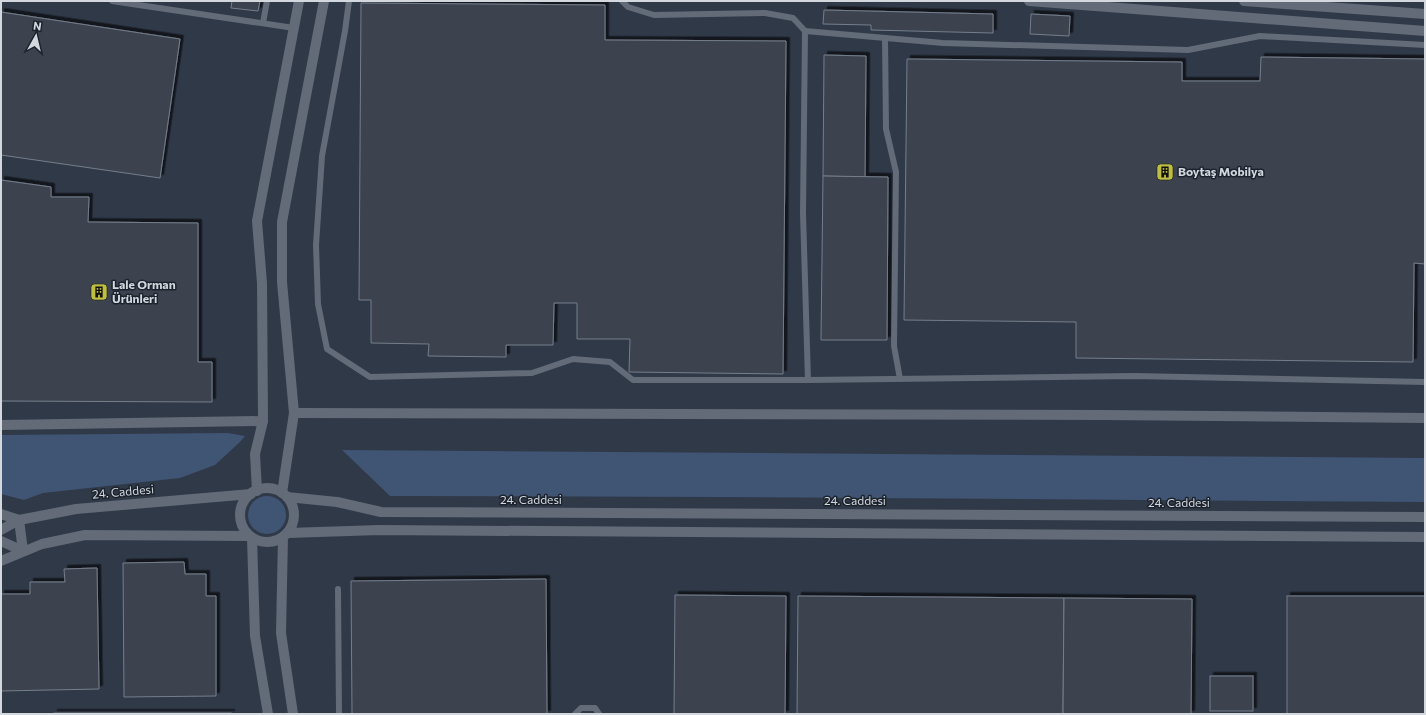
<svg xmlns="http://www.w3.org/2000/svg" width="1426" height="715" viewBox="0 0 1426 715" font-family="Commissioner,sans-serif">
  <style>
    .built { fill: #2f3948 }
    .green { fill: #405473 }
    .building { fill: #3c434f; stroke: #757e8b; filter: url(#shadow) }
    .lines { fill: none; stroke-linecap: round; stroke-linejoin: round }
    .lane { stroke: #636b78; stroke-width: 6 }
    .street { stroke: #636b78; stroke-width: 10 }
    .secondary { stroke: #636b78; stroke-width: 10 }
    .labels { text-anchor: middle; stroke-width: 3; stroke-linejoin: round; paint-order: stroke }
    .poi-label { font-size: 12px; font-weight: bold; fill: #d3d8df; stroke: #1c232d; text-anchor: start }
    .street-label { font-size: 12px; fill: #d3d8df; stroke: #1c232d }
  </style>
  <defs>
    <filter id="shadow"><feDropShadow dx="3.5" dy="-3.5" stdDeviation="0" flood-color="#0009"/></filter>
  </defs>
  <rect width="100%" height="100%" fill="#252d38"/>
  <rect class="built" x="1" y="1" width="1424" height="713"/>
  <g class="green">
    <polygon points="228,433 245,436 240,442 215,465 180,478 43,493 24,500 1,494 1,435"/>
    <polygon points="342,450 1425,458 1425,502 718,497 390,496"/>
    <circle cx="267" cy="515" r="19"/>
  </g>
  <g class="building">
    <polygon points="232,1 260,1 258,11 231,8"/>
    <polygon points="361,3 605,5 605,40 786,41 783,374 629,372 630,339 577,339 577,303 554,303 553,345 506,345 506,357 428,356 429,344 371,343 371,300 359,300"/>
    <polygon points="824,10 993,14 993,33 871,30 871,25 823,24"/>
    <polygon points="1,12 180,39 160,178 1,155"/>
    <polygon points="1031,14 1070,16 1069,36 1030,34"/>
    <polygon points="824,55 866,56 865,177 823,176"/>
    <polygon points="1261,57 1425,59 1425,264 1414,263 1413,362 1076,358 1076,322 904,320 907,59 1182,62 1182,81 1260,81"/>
    <polygon points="823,176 888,177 887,340 821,340"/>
    <polygon points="1,180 51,187 51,197 89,197 88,222 198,223 198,362 212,362 212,402 1,401"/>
    <polygon points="184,562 185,574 206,574 206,596 216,596 216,696 124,697 123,563"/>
    <polygon points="97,568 99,689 1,691 1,594 30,594 30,582 65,582 64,569"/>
    <polygon points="546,579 547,714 352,714 351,581"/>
    <polygon points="675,595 786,596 785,714 674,714"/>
    <polygon points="798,596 1064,598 1063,714 797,714"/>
    <rect x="1287" y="596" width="138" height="118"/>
    <polygon points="1064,598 1192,599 1191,714 1063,714"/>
    <rect x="1210" y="676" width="43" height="35"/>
    <rect x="54" y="713" width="177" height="1"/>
  </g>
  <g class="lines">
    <g class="lane">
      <polyline points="112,1 294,28"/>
      <polyline points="349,1 345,31 322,156 316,245 318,304 327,349 370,377 532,373 573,359 610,362 633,380 808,380 1134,376 1425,382"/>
      <polyline points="622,1 628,7 654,15 765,13 793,18 805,31 943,43 1188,50 1260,36 1425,45"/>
      <polyline points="263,23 267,1"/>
      <polyline points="805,31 803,213 808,380"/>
      <polyline points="885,38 886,129 896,172 894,346 900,379"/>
      <polyline points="338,589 339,714"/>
      <polyline points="575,714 581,708 595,708 599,714"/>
    </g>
    <g class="street">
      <polyline points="294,413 1104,415 1425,418"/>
      <polyline points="1,425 263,421"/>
    </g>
    <g class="secondary">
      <polyline points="1029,1 1425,31"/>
      <polyline points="1244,1 1425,14"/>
      <circle cx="267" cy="515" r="27"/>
      <polyline points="257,491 255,454 263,421 262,283 257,221 299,1"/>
      <polyline points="282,493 294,413 282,282 282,222 324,1"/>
      <polyline points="287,497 337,502 381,512 1425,517"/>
      <polyline points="1,514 19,520 23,551"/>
      <polyline points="1,530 19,520 76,509 251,494"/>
      <polyline points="288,533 379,530 1425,537"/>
      <polyline points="283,537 281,633 293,714"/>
      <polyline points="252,538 255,636 268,714"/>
      <polyline points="1,541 23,551"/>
      <polyline points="1,561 42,544 85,535 250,536"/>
    </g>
  </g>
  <defs>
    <symbol id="building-square" viewBox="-11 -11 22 22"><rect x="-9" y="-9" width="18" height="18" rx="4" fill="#bfbe41" stroke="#1c232d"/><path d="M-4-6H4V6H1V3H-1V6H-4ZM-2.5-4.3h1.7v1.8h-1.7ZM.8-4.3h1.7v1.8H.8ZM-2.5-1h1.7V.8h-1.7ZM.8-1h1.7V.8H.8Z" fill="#111"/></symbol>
  </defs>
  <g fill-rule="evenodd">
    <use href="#building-square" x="1155" y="162" width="20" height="20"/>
    <use href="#building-square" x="89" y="282" width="20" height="20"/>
  </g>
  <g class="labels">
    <g class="poi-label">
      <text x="1178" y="176">Boytaş Mobilya</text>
      <text x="112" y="289">Lale Orman<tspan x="112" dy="14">Ürünleri</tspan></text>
    </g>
    <g class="street-label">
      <text transform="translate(123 492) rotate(-5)" y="4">24. Caddesi</text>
      <text x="531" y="504">24. Caddesi</text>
      <text x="855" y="505">24. Caddesi</text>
      <text x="1179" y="507">24. Caddesi</text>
    </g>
  </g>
  <rect width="1426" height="715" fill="none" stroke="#d3d8df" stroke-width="4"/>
  <g transform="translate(36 36) rotate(8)" stroke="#1c232d" stroke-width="3" paint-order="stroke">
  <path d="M0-3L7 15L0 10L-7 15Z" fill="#d3d8df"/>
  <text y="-6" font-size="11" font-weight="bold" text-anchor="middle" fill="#d3d8df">N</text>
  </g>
</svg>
